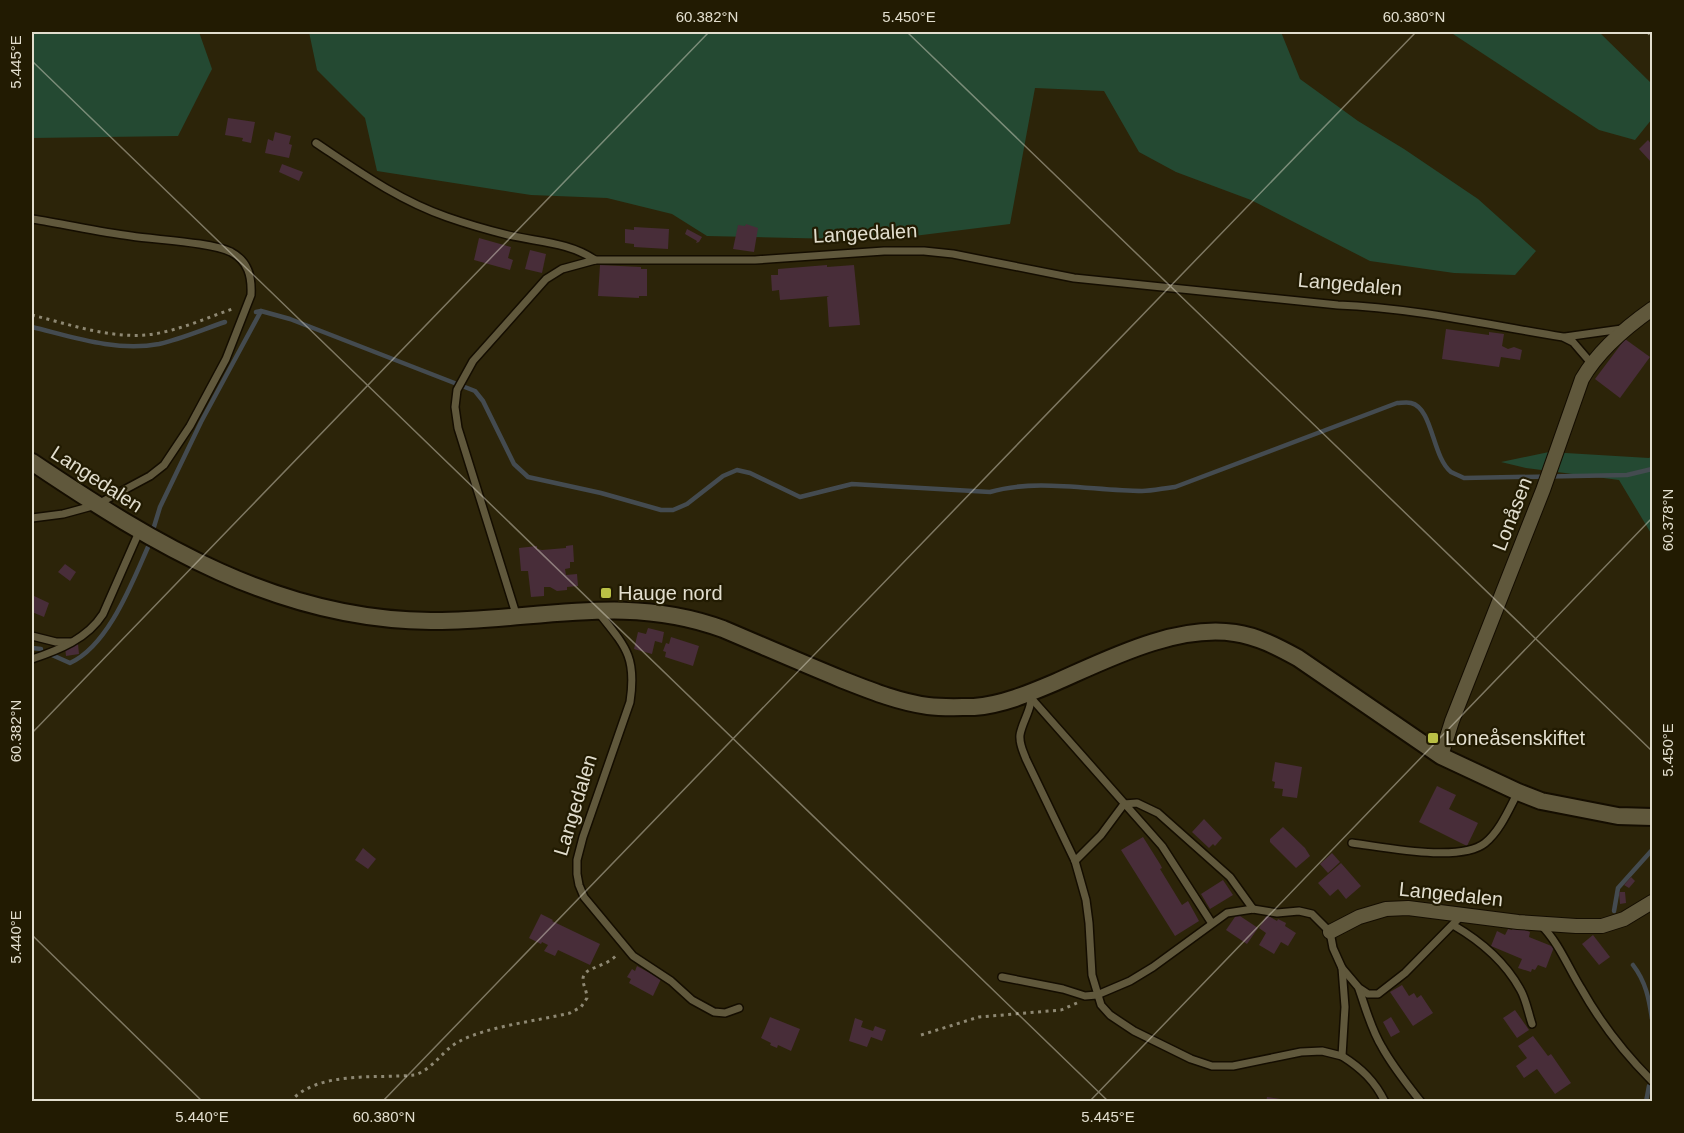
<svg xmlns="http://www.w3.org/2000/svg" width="1684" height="1133" viewBox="0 0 1684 1133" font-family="Arial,sans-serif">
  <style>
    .green { fill: #244932 }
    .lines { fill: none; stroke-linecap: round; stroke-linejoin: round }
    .stream { stroke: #444b50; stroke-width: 4.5 }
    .building { fill: #482d39 }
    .service-casing { stroke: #140d00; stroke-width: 10 }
    .minor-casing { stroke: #140d00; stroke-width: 16 }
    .secondary-casing { stroke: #140d00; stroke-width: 20 }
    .path { stroke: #8e8873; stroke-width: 3; stroke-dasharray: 3 4.5; stroke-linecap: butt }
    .service { stroke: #60583c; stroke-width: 7 }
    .minor { stroke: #60583c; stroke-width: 14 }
    .secondary { stroke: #60583c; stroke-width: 16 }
    .ticks { fill: none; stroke: #e2dece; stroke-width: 1.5; stroke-opacity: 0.45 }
    .poi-dot { fill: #bac045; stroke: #221b02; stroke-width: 2 }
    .labels { text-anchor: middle; stroke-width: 4.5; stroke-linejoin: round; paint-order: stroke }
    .street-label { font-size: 20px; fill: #e2dece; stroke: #221b02 }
    .poi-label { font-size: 20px; fill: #e2dece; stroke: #221b02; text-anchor: start }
    .neatline { fill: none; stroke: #e2dece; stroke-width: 2 }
    .ticks-label { font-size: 15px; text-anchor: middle; fill: #e2dece }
  </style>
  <rect width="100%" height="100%" fill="#2c2409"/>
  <g class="green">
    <polygon points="32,32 199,32 212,69 178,136 32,138"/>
    <polygon points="309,32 1281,32 1300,79 1358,121 1404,149 1478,199 1536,251 1515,275 1454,273 1370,261 1251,200 1176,172 1139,152 1104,91 1035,88 1010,224 882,240 707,236 672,214 607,198 531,195 377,171 365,118 317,70"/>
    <polygon points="1450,32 1599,32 1652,84 1652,119 1635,140 1599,130"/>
    <polygon points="1549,452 1649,458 1652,456 1652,535 1619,480 1526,468 1501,462"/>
  </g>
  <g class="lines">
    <g class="stream">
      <path d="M256,312L261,311L290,319L475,391L483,401L514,464L528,477L601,493L661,510H673L687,504L723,476L737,470L750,473L800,497L852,484L990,492C1037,478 1094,491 1142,491C1153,491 1164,488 1175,487L1397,403C1401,403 1407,402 1411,403C1433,408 1432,457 1451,472C1455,474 1460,476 1464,478L1627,475L1652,469"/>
      <path d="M32,327C73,337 116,352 159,344C181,339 204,329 225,322"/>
      <polyline points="153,530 160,507 201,422 261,311"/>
      <polyline points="32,648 41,649"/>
      <path d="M52,655L70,663C108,646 132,583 148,547"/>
      <polyline points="1614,911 1618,888 1652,850"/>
      <path d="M1633,965C1646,982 1649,999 1652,1019"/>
      <polyline points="1646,1102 1649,1086"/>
    </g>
  </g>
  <g class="building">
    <polygon points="228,118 255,122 251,143 242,141 243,138 225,135"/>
    <polygon points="275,132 291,136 289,144 292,145 289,158 265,153 268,139 273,141"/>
    <polygon points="1648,140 1652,145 1651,162 1639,149"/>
    <polygon points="282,164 303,172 299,181 279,172"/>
    <polygon points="746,224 758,228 754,252 733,249 738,225 745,226"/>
    <polygon points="634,227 669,229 668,249 634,247 634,244 625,243 625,229 634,230"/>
    <polygon points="687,229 702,237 699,242 696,243 697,241 685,234"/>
    <polygon points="479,238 511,247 508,258 513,260 510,270 474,260"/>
    <polygon points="530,250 546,254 542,273 525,269"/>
    <polygon points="600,265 641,267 641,269 647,269 647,296 639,296 639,298 598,296"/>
    <polygon points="827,265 827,267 854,265 860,325 829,327 827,297 829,296 780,300 779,290 772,291 771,275 778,275 778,269"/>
    <polygon points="1446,329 1489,335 1489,332 1504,334 1502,346 1508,349 1514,347 1522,350 1520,360 1501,357 1499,367 1442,359"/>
    <polygon points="1625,339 1650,357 1620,398 1595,379"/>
    <polygon points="573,545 574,562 570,562 570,568 565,569 566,575 577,574 578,586 567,587 567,590 557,591 550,587 544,587 544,596 531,597 528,571 521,571 519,548 537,546 537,549 542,550 566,548 566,546"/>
    <polygon points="65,564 76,572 70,581 58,572"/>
    <polygon points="32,595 49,603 44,617 32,612"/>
    <polygon points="648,628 664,632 662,643 655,641 652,654 634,649 638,632 646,634"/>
    <polygon points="671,637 699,646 693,666 665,657 666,652 663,651 666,643 669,644"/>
    <polygon points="78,644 79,654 66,656 65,647"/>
    <polygon points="1275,762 1302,767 1297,798 1282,796 1283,789 1274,788 1275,782 1272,781"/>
    <polygon points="1437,786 1456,795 1449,809 1478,823 1467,846 1419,822"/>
    <polygon points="1204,819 1222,838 1215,846 1213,844 1209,848 1192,832"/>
    <polygon points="1283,827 1305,848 1310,856 1296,868 1270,842 1270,839"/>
    <polygon points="1143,837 1160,864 1162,868 1160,869 1182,905 1188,901 1199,921 1175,936 1121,850"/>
    <polygon points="363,848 376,859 368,869 355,860"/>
    <polygon points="1332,853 1340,862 1328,873 1320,864"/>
    <polygon points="1341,863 1361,886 1346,899 1338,889 1330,896 1318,883"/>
    <polygon points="1631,877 1635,881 1629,888 1624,885"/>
    <polygon points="1223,880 1233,895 1210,909 1201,894"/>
    <polygon points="1619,892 1625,892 1626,903 1620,904"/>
    <polygon points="541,914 553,920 552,921 600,944 590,965 558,950 555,956 544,951 548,945 542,942 541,944 529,938"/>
    <polygon points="1237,914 1258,928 1247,944 1226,930"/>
    <polygon points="1267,915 1277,921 1278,919 1286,923 1285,926 1296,933 1288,946 1281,942 1274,954 1259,945 1266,933 1259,928"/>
    <polygon points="1514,925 1530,932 1529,937 1554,947 1546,968 1538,965 1535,970 1532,969 1531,972 1518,968 1522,959 1491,946 1497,931 1505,935 1508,929 1512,930"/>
    <polygon points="1593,935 1610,957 1599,965 1582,944"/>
    <polygon points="637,966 661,979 653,996 629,983 631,979 627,977 632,969 635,971"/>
    <polygon points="1402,985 1409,996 1414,993 1417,998 1421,995 1433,1013 1413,1026 1390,992"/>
    <polygon points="1515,1010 1529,1030 1517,1038 1503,1018"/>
    <polygon points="770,1017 800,1029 791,1051 778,1045 777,1048 770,1045 771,1043 761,1038"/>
    <polygon points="1391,1017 1400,1032 1391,1037 1383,1022"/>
    <polygon points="855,1018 863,1021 861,1027 873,1031 875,1026 886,1030 882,1041 871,1037 867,1047 849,1041"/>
    <polygon points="1533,1036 1548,1056 1551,1054 1571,1083 1555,1094 1537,1069 1524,1078 1516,1066 1527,1058 1518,1046"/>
    <polygon points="1267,1097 1288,1100 1288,1102 1266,1102"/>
  </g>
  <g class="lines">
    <defs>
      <g id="service">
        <path d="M316,143C358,171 398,200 447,217C467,224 488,230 508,235C538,242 569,242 595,260"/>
        <path d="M32,219C65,224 98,232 131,236C156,240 210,242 231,252C248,261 252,276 251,295L226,359L190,426L164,465L150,476L96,505L63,514L32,518"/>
        <polyline points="1565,337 1622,329"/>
        <path d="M598,612C625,646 637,656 630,702L583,837L577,860V874L579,885L584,897L633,956L671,981L692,1000L714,1012L725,1013L739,1008"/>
        <path d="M517,617L458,428L455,407L457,390L473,361L546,279L562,269L595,260H755L884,251H924L953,254L1074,278L1338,305C1414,308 1488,325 1563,337L1573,342L1591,363"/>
        <polyline points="32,636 56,642 71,642"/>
        <path d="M32,659C59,650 87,639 103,614L139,532"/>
        <path d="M1030,693C1034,707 1022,721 1020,735C1019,744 1023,751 1026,759L1075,861L1086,900L1089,923L1092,975L1101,1005L1110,1015L1134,1031L1191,1059L1212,1066H1233L1301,1052L1322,1051L1342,1056"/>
        <polyline points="1032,699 1162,846 1211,922"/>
        <path d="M1352,843C1384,847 1460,863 1485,843C1500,831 1509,809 1518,792"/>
        <polyline points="1075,861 1101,835 1124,804 1137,803 1158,813 1230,877 1253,909"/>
        <path d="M1453,925C1479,940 1505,962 1520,989C1526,999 1528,1012 1532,1024"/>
        <path d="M1541,925C1559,943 1568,967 1581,988C1600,1022 1625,1054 1652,1081"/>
        <polyline points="1342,968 1359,988 1368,994 1378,994 1405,973 1462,915"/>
        <path d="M1002,977L1063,989L1085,996L1097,995L1130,981L1153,967L1227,913L1253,909L1277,913L1299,911L1312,914L1330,932L1333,948L1342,968L1345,1007L1342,1056C1361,1068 1375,1081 1385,1102"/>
        <path d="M1359,989C1366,1009 1371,1029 1382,1047C1393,1067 1407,1084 1421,1102"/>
      </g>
      <g id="minor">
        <path d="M1441,756L1452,721L1543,490L1582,379C1598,351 1625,328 1652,309"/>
        <polyline points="1330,932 1359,917 1386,909 1408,908 1518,922 1576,926 1602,926 1624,919 1652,902"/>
      </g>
      <path id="secondary" d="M32,462C154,544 278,620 431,621C532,622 624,592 723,629C763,646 802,663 841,679C869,690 898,702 928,706C943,708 959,707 974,707C1002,705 1030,693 1056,682C1108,659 1176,624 1235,633C1257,636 1278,647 1298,658L1441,756L1518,792L1541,801L1618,816L1652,817"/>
    </defs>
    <use href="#service" class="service-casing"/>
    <use href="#minor" class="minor-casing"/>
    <use href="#secondary" class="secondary-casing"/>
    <g class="path">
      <polyline points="1648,32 1652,38"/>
      <path d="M32,315C68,324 108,338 146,335C176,332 206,318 235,308"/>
      <polyline points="921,1035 979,1017 1061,1010 1077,1003"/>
      <path d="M290,1102C317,1070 378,1079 415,1075C436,1067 442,1050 460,1041C489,1026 537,1021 570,1013L581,1007L587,998C587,991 583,986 583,979C583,966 608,968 618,953"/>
    </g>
    <use href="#service" class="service"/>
    <use href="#minor" class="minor"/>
    <use href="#secondary" class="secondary"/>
  </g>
  <path class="ticks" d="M907,32L1652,751M32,61L1109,1102M32,733L709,32M32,935L203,1102M382,1102L1416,32M1089,1102L1652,518"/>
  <g class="poi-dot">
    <rect x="600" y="587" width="12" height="12" rx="3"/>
    <rect x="1427" y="732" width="12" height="12" rx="3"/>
  </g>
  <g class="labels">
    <g class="street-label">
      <text transform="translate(865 233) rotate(-3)" y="7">Langedalen</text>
      <text transform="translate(1350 284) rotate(5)" y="7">Langedalen</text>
      <text transform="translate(97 479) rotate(33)" y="7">Langedalen</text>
      <text transform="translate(1512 514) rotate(-69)" y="7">Lonåsen</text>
      <text transform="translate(575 805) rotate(-73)" y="7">Langedalen</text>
      <text transform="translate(1451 894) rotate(6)" y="7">Langedalen</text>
    </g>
    <g class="poi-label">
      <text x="618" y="600">Hauge nord</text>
      <text x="1445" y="745">Loneåsenskiftet</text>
    </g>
  </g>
  <rect width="1684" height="1133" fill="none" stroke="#221b02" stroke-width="66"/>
  <rect x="33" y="33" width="1618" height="1067" class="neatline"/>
  <g class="ticks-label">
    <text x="707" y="22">60.382°N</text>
    <text x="909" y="22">5.450°E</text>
    <text x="1414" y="22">60.380°N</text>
    <text transform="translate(16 62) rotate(-90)" y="5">5.445°E</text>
    <text transform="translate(1668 520) rotate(-90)" y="5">60.378°N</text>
    <text transform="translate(16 731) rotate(-90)" y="5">60.382°N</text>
    <text transform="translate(1668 750) rotate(-90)" y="5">5.450°E</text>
    <text transform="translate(16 937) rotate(-90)" y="5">5.440°E</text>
    <text x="202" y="1122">5.440°E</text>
    <text x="384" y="1122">60.380°N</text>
    <text x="1108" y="1122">5.445°E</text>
  </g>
</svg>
